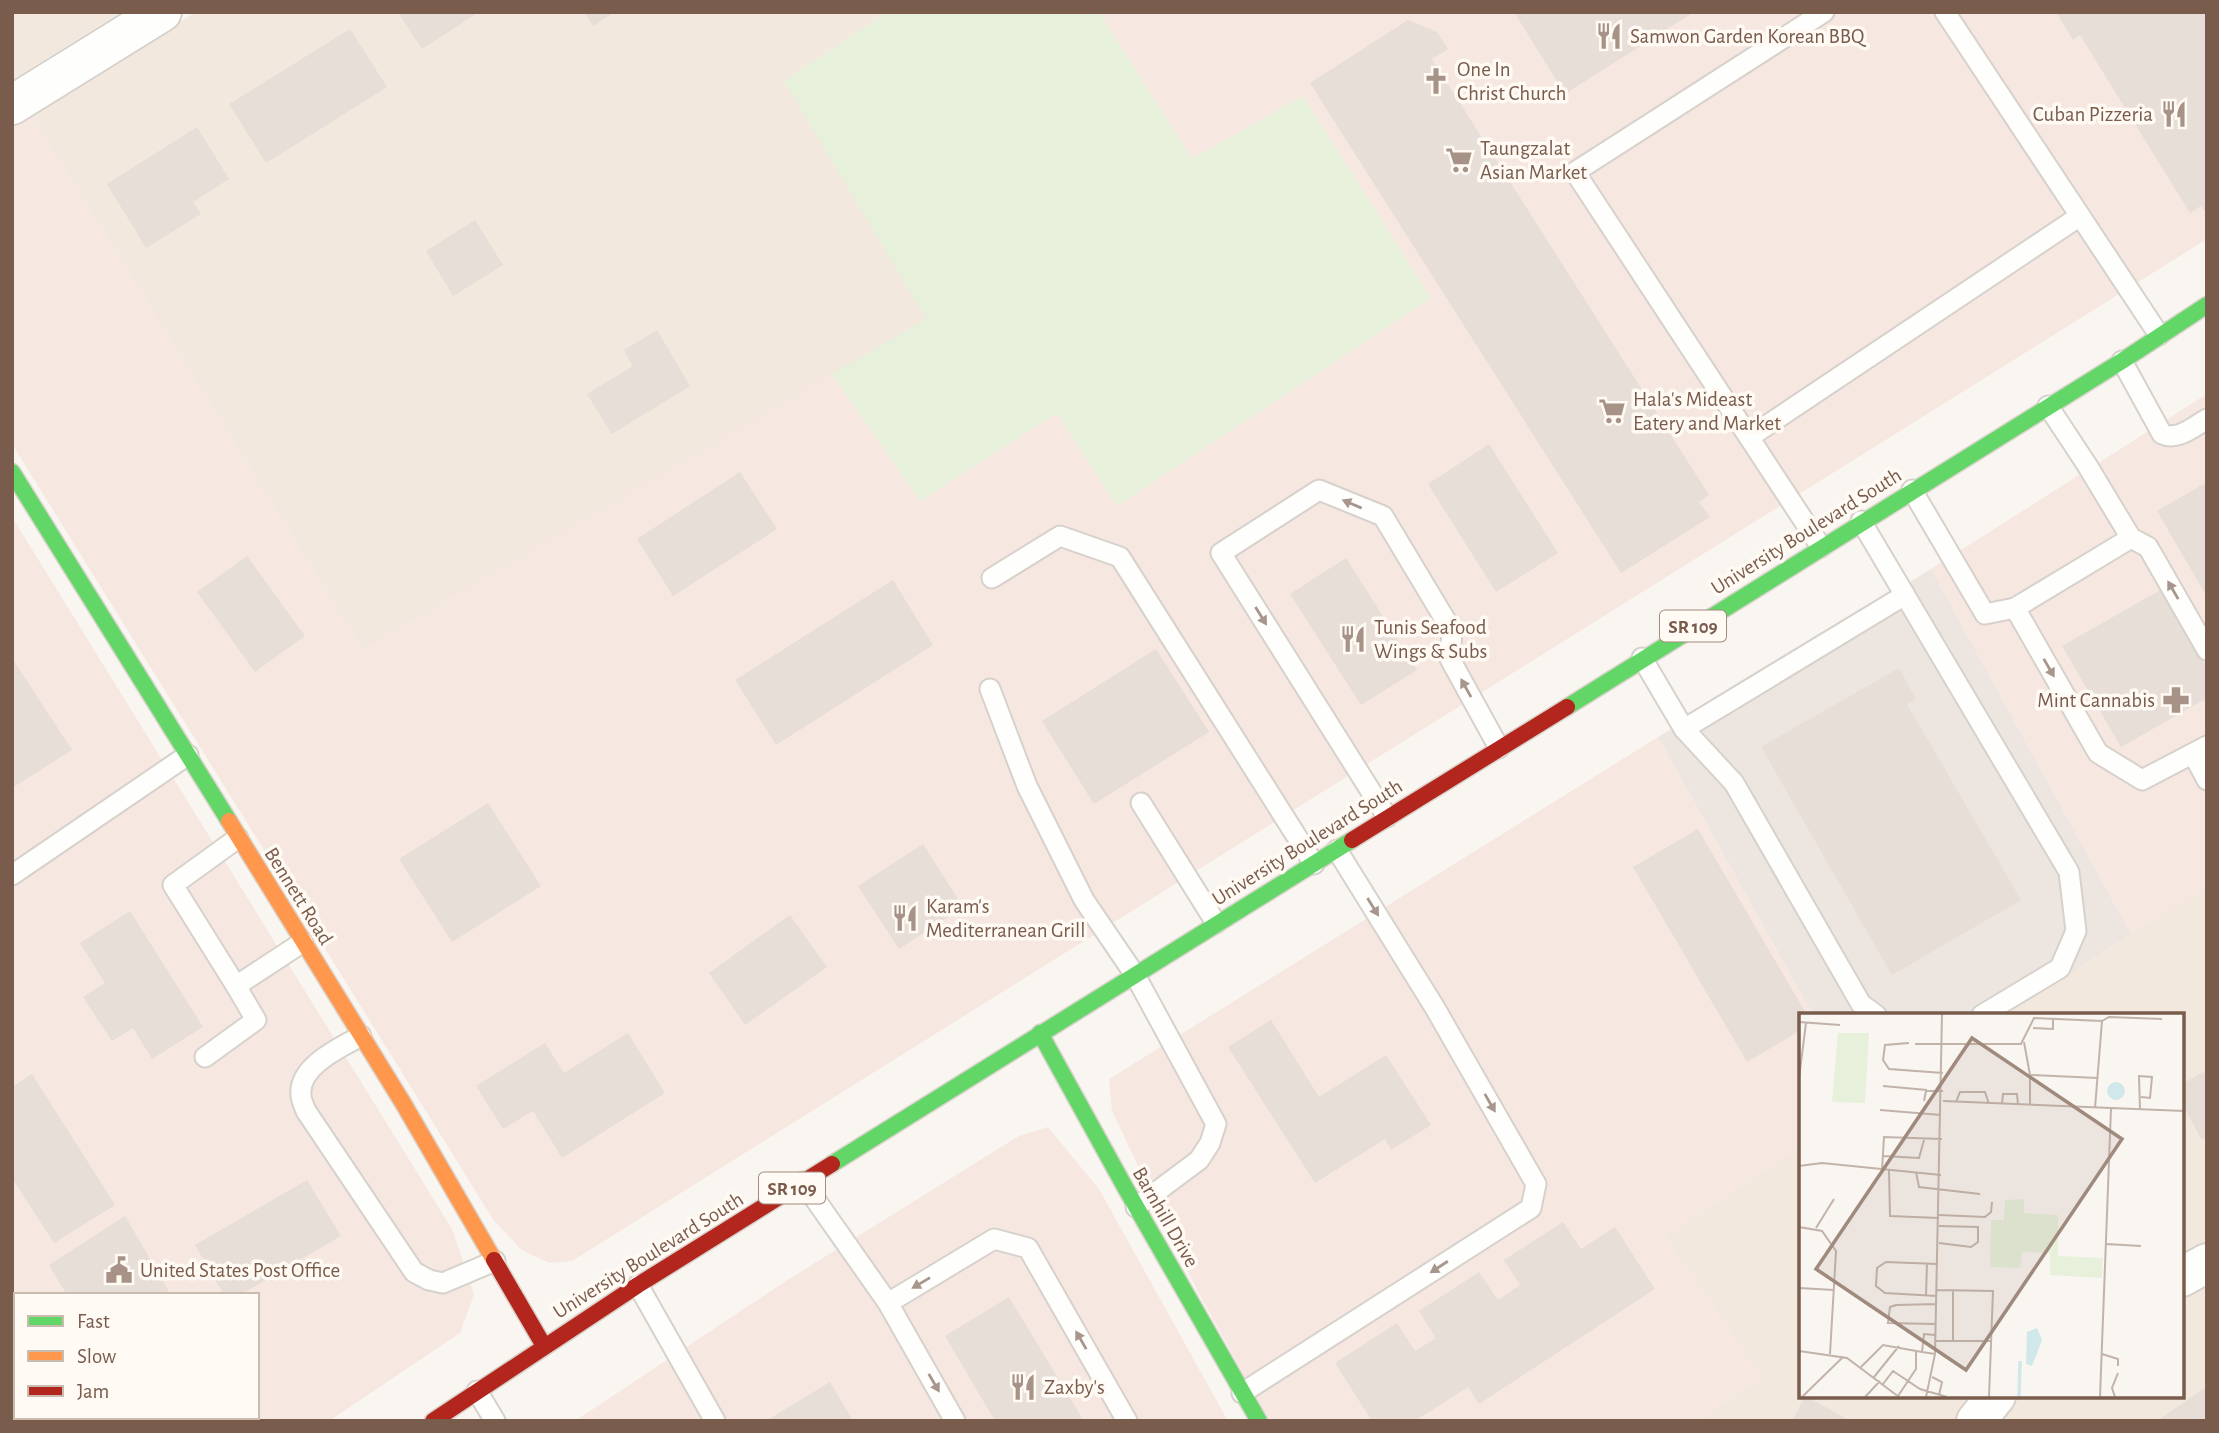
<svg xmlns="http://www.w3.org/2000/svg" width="2219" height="1433" viewBox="0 0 2219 1433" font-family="'Alegreya Sans',sans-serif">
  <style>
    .residential { fill: #f2e8de }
    .commercial { fill: #f6e8e1; fill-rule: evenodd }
    .industrial { fill: #ede5e0 }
    .green { fill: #e7f0db }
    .building { fill: #e6ded7 }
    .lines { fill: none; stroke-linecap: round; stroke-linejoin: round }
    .lane-casing { stroke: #d7d1cb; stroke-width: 23 }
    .street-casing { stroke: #d7d1cb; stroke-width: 42 }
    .fast-casing { stroke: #d9d2cb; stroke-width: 19 }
    .slow-casing { stroke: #d9d2cb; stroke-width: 19 }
    .jam-casing { stroke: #d9d2cb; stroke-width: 19 }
    .lane { stroke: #fefefd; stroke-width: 19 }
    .street { stroke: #fefefd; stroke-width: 38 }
    .fast { stroke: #63d668; stroke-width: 16 }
    .slow { stroke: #ff974d; stroke-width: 16 }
    .jam { stroke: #b3261e; stroke-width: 16 }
    .oneway { fill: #a8958b }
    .labels { text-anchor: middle; stroke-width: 7; stroke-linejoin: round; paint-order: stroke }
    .shield { fill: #fffaf3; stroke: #a28b7f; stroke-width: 2 }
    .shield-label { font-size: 19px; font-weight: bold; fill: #7a5c4d }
    .poi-label { font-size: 21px; fill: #7a5c4d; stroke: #fffaf3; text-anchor: start }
    .street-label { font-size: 21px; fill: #7a5c4d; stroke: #fffaf3 }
    .inset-river { fill: none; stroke: #d0e8ea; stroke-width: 3.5 }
    .inset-road { fill: none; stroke: #c2b3aa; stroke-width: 2 }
    .view { fill: #9f8a7d; fill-opacity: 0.15; stroke: #9f8a7d; stroke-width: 3.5 }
    .inset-edge { fill: none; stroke: #7a5c4d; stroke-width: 3.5 }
  </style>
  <rect width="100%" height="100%" fill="#f9f5f0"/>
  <g class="residential">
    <polygon points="12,12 121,12 12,80"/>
    <polygon points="196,12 887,12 784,81 927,319 363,650 31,115"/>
    <polygon points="2207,885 2207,1421 1694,1421 1763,1378 1664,1236 1801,1146 1801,1396 2182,1396 2182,1015 2005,1015"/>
  </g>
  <g class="commercial">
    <polygon points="1099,12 2207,12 2207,239 572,1261 549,1263 522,1250 494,1221 12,444 12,127 31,115 363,650 832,374 920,501 1057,413 1431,299 1303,96 1192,159"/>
    <polygon points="2207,394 2207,885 2131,934 1931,569"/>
    <path d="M12,517L452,1229L474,1294L460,1333L329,1421H12ZM16,1295H257V1417H16Z"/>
    <polygon points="1658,737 1813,1015 1801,1015 1801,1146 1664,1236 1763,1378 1694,1421 1270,1421 1197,1290 1112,1111 1109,1079"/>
    <polygon points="1048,1127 1099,1189 1228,1421 575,1421 789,1279 1019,1136"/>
  </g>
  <polygon class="industrial" points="1931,569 2131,934 2005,1015 1813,1015 1658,737"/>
  <polygon class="green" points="887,12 1099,12 1192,159 1303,96 1431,298 1117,506 1057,413 920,501 832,374 926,319 784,81"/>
  <g class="building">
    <polygon points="398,12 479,12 422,49"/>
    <polygon points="584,12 615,12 593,26"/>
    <polygon points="1514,12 1694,12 1565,94"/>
    <polygon points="2056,12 2207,12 2207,209 2204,211 2201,206 2190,213 2080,35 2073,40"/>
    <polygon points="1408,20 1437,32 1448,49 1432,59 1709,495 1699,502 1710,517 1621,573 1310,83"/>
    <polygon points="350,29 387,87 266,163 229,104"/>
    <polygon points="197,127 229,179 193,202 201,214 146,248 107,184"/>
    <polygon points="475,220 503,265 453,296 426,251"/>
    <polygon points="657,330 690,386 612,434 587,394 633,366 624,350"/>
    <polygon points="1489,444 1558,553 1496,592 1428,484"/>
    <polygon points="740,472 777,529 673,596 637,539"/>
    <polygon points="2207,482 2207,597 2157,511"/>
    <polygon points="247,556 305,636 255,672 197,592"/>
    <polygon points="1346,558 1417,670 1361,705 1290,594"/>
    <polygon points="893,580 933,645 776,745 735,680"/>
    <polygon points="2162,589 2207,667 2207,698 2121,747 2062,646"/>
    <polygon points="1156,649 1209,732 1094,804 1042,721"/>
    <polygon points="12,658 72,750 12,788"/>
    <polygon points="1899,668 1916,699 1907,704 2021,900 1892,975 1761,747"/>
    <polygon points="488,803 541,886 452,942 399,859"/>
    <polygon points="1698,829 1807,1015 1801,1015 1801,1030 1747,1062 1633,867"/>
    <polygon points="923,844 963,907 899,949 858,886"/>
    <polygon points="130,911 203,1027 152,1059 133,1028 112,1041 83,997 105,983 80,943"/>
    <polygon points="790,915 827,967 745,1025 709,973"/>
    <polygon points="1271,1020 1319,1097 1386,1055 1431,1125 1391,1150 1385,1139 1315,1183 1228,1047"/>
    <polygon points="628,1033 665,1093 562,1158 533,1111 503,1129 476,1086 545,1043 564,1073"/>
    <polygon points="2207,1070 2207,1137 2202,1140 2182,1104 2182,1084"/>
    <polygon points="32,1074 115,1205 54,1243 12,1178 12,1087"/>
    <polygon points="307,1180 341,1236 240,1295 224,1295 195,1245"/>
    <polygon points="125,1216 171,1295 67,1295 49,1265"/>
    <polygon points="1563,1222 1581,1249 1615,1227 1655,1289 1479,1404 1468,1387 1415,1421 1372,1421 1335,1363 1397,1323 1415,1351 1436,1338 1419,1311 1479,1272 1498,1300 1520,1285 1504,1260"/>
    <polygon points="1009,1297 1084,1421 995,1421 945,1336"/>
    <polygon points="830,1382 853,1421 766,1421"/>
    <polygon points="2207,1386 2207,1421 2157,1421"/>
    <polygon points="1805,1396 1851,1421 1792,1421"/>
    <polygon points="143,1417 234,1417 229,1421 145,1421"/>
  </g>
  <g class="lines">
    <defs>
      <g id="lane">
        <polyline points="1945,12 2159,335"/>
        <path d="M2122,361L2162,434C2178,441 2193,427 2207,419"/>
        <polyline points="2048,406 2087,465 2131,538 2148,547 2207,650"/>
        <polyline points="1751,436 2080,216"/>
        <polyline points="1912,490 1985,614 2015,608 2131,538"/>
        <polyline points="1861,521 2069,872 2076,931 2060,968 1982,1015"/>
        <polyline points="1821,547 1575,172 1824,12"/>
        <polyline points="992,578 1060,536 1120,557 1314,864"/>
        <polyline points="2015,608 2098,753 2142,780 2207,746"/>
        <polyline points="1642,658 1684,729 1734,783 1861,1004 1876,1015"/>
        <polyline points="990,689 1027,786 1084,900 1135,975 1216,1124 1210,1143 1199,1160 1136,1207"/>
        <polyline points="1684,729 1905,595"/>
        <polyline points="2193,754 2207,780"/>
        <polyline points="1141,803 1216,923"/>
        <polyline points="1387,817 1221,553 1319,490 1383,516 1452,631 1450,659 1499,748"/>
        <polyline points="238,838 173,885 236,986 303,942"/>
        <polyline points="12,875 188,755"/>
        <path d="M361,1036C341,1047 298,1066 301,1095C301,1100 304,1106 306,1111L414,1272L429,1280L443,1283L495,1261"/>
        <polyline points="205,1057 256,1020 236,986"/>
        <polyline points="803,1182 888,1303 955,1421"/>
        <polyline points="638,1285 715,1421"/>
        <polyline points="888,1303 994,1239 1028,1248 1127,1421"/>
        <polyline points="477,1391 495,1421"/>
        <polyline points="1242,1393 1531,1208 1536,1184 1435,1008 1337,850"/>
      </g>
      <g id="street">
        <polyline points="12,105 162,12"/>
        <polyline points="2182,1277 2207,1263"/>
        <polyline points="12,1378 16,1384"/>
        <polyline points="36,1417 39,1421"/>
        <polyline points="1976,1421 1996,1396"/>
      </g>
      <g id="fast">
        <polyline points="12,472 229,821"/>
        <polyline points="1567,707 2122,361 2207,305"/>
        <polyline points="1040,1033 1126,1189 1259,1421"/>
        <polyline points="832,1164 1352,840"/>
      </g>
      <polyline id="slow" points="229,821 403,1103 494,1260"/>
      <g id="jam">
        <polyline points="1352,840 1567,707"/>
        <polyline points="494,1260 544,1346"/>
        <polyline points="433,1421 638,1285 832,1164"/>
      </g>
    </defs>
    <use href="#lane" class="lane-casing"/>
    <use href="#street" class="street-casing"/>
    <use href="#fast" class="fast-casing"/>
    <use href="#slow" class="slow-casing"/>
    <use href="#jam" class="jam-casing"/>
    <use href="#lane" class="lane"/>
    <use href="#street" class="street"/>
    <use href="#fast" class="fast"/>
    <use href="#slow" class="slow"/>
    <use href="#jam" class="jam"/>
  </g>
  <defs><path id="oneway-solid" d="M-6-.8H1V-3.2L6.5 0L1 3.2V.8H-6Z" transform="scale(1.75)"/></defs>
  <g class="oneway">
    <use href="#oneway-solid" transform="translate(1352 504) rotate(-157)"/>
    <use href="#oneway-solid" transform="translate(2173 590) rotate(-120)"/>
    <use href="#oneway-solid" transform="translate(1261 616) rotate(58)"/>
    <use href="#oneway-solid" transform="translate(2049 668) rotate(60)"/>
    <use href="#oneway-solid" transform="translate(1466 688) rotate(-119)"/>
    <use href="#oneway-solid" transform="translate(1373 907) rotate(58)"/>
    <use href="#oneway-solid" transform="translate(1490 1103) rotate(60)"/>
    <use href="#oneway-solid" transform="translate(1439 1267) rotate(147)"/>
    <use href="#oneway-solid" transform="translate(921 1283) rotate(149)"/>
    <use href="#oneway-solid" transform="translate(1081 1340) rotate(-120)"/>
    <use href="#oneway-solid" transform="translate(934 1383) rotate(60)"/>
  </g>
  <defs>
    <symbol id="restaurant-bare" viewBox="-9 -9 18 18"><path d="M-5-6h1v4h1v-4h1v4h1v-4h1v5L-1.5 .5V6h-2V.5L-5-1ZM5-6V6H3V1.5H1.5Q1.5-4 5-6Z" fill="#a69286" stroke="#fffaf3" stroke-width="2.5" paint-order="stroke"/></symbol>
    <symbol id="church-bare" viewBox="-9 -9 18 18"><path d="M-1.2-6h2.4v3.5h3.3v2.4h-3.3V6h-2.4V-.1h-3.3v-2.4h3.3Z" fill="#a69286" stroke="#fffaf3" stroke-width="2.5" paint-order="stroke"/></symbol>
    <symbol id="supermarket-bare" viewBox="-9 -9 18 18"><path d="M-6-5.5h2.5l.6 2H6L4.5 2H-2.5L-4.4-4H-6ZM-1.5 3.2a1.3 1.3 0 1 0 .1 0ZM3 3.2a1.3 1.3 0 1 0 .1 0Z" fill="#a69286" stroke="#fffaf3" stroke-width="2.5" paint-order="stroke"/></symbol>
    <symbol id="pharmacy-bare" viewBox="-9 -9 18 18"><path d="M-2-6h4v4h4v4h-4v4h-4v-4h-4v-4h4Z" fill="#a69286" stroke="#fffaf3" stroke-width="2.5" paint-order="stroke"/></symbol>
    <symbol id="civic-bare" viewBox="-9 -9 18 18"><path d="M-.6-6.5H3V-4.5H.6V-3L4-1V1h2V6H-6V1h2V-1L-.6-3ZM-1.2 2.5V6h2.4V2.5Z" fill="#a69286" stroke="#fffaf3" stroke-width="2.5" paint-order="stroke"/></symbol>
  </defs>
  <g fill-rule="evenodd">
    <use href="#restaurant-bare" x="1590" y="17" width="38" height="38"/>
    <use href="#church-bare" x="1417" y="62" width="38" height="38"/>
    <use href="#restaurant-bare" x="2155" y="95" width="38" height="38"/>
    <use href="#supermarket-bare" x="1440" y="141" width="38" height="38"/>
    <use href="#supermarket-bare" x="1593" y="392" width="38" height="38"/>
    <use href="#restaurant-bare" x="1334" y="620" width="38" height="38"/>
    <use href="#pharmacy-bare" x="2157" y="681" width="38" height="38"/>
    <use href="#restaurant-bare" x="886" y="899" width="38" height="38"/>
    <use href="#civic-bare" x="100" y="1251" width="38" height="38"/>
    <use href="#restaurant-bare" x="1004" y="1368" width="38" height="38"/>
  </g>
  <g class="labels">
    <g class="shield">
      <rect x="1660" y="610.5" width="66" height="31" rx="5"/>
      <rect x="759" y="1172.5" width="66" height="31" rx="5"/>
    </g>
    <g class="shield-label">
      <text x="1693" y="633">SR 109</text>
      <text x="792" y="1195">SR 109</text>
    </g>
    <g class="poi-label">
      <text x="1630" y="43">Samwon Garden Korean BBQ</text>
      <text x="1457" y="76">One In<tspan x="1457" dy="24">Christ Church</tspan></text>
      <text x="2153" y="121" text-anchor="end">Cuban Pizzeria</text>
      <text x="1480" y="155">Taungzalat<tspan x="1480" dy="24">Asian Market</tspan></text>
      <text x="1633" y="406">Hala's Mideast<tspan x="1633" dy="24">Eatery and Market</tspan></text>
      <text x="1374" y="634">Tunis Seafood<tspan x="1374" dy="24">Wings &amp; Subs</tspan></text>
      <text x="2155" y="707" text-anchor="end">Mint Cannabis</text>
      <text x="926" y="913">Karam's<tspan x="926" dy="24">Mediterranean Grill</tspan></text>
      <text x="140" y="1277">United States Post Office</text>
      <text x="1044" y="1394">Zaxby's</text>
    </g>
    <g class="street-label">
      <text transform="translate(1806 531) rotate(-32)" y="7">University Boulevard South</text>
      <text transform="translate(1307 842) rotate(-32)" y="7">University Boulevard South</text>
      <text transform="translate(299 896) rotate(58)" y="7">Bennett Road</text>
      <text transform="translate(1166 1217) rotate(60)" y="7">Barnhill Drive</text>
      <text transform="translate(648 1255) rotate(-32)" y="7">University Boulevard South</text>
    </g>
  </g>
  <g transform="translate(1799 1013)">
    <rect width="385" height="385" fill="#f9f5f0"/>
    <path d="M39,20H70L66,90L33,89ZM225,186V200L259,202V243L304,245L303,265L251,262V240L223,239L221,255L191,254L192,207H205L206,187Z" fill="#e7f0db"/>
    <path d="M308 78a9 9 0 1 1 18 0a9 9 0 1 1-18 0ZM238,315L243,327L233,353L227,351L228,319Z" fill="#d0e8ea"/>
    <path class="inset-river" d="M220,384L221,348"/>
    <path class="inset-road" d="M303,8L310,4L363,6M0,9L41,12M234,15L254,16V6M225,29L231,62L299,65M110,30L86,32L84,47L90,56L144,60M116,31H222L235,5L303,8L296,95M231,62V92M0,65L7,10M84,73L128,77M125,88L127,78H144M144,88L385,98M157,89L161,79H186L190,91M203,91L204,81H218L219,92M341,96L340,63L353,64L351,85L342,84M81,97L142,102M84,143L120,145L125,127M0,153L23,150L142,162M83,157L85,124L143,126M90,157L91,203L140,205M117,159L120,174L181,181M140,202L186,204L192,199L193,189M0,214L23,218L37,238L31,341M17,215L35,186M140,230L172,234L179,229V214L140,213M307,231L342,233M0,275L35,277M138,277L194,278L190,384M127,283L128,250M138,283L86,280L77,273L78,255L87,249L139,251M136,311L89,310L91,294L97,292L137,291M136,328H193M154,328V278M0,338L48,345L100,384M136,341L123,339L125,321L136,322M303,341L319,346V353M62,354L84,332L123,339M75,364L100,333M133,364L143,369L140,382M84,371L94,358L121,376L148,384M99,383L117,356V337M3,384L44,344M66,384L81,368M127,384L136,341L143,1M301,384L312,96M316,384L313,375L319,360"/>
    <path class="view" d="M173,25L323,126L167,357L17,256Z"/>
    <rect width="385" height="385" class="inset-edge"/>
  </g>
  <rect width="2219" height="1433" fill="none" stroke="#7a5c4d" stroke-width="28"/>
  <rect x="14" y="1293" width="245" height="126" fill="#fffaf3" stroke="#cabbb1" stroke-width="2"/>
  <rect x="28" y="1316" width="35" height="10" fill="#63d668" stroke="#cabbb1" stroke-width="2"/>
  <text x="77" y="1328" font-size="21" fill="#7a5c4d">Fast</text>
  <rect x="28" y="1351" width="35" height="10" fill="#ff974d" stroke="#cabbb1" stroke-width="2"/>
  <text x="77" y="1363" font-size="21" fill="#7a5c4d">Slow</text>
  <rect x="28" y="1386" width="35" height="10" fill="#b3261e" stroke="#cabbb1" stroke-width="2"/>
  <text x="77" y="1398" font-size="21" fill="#7a5c4d">Jam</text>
</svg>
